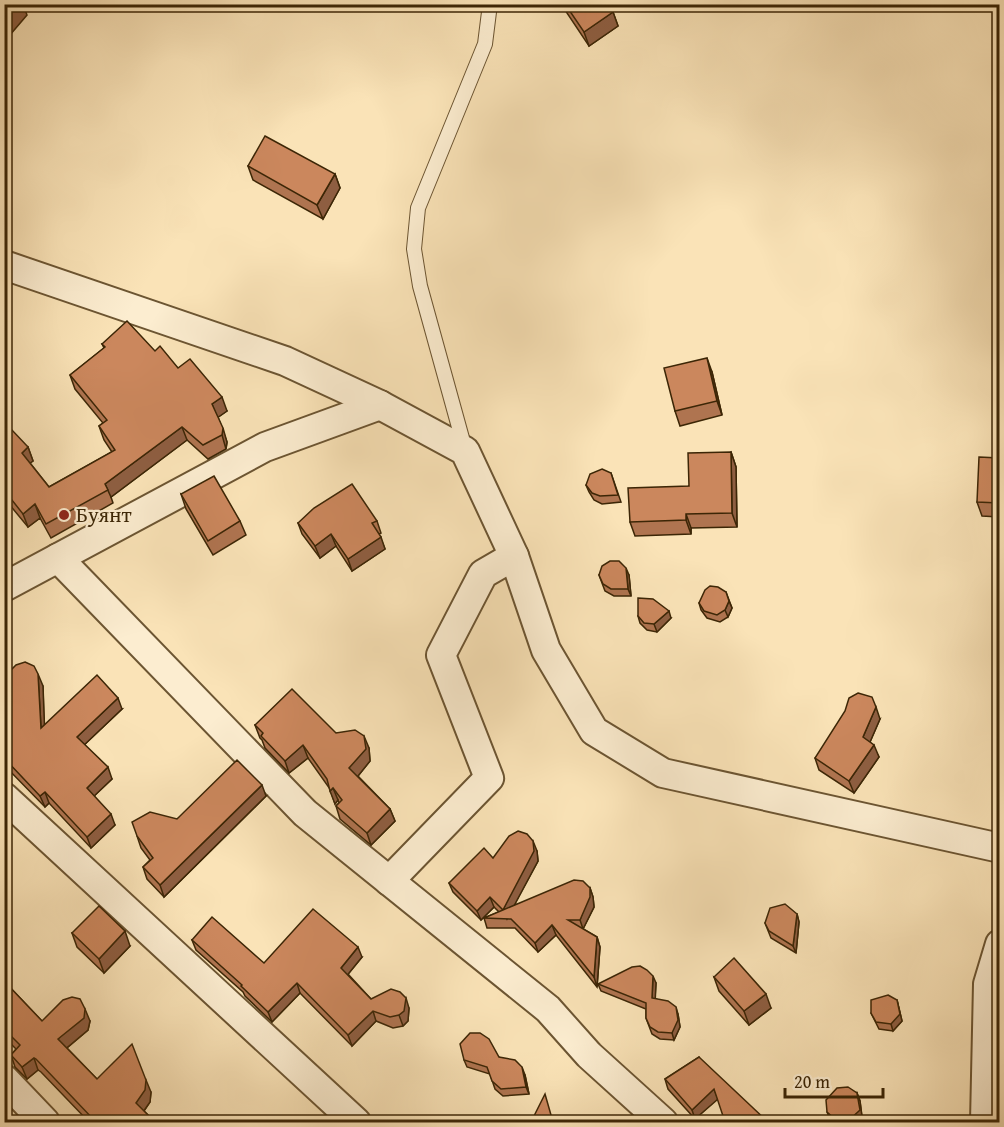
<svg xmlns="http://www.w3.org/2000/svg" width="1004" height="1127" viewBox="0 0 1004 1127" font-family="'Gentium Book Plus',serif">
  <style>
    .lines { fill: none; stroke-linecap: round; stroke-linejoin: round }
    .lane-casing { stroke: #6c5532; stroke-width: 16 }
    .street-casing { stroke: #6c5532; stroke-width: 32 }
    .lane { stroke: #fcedd0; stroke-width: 14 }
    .street { stroke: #fcedd0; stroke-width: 28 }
    .wall { fill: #af7450; stroke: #3c2606; stroke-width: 1.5 }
    .shaded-wall { fill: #8e5e41; stroke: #3c2606; stroke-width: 1.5 }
    .building { fill: #cb875d; stroke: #3c2606; stroke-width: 1.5 }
    .poi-dot { fill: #8f2418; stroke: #fcedd0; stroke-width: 2 }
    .labels { text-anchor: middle; stroke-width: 4.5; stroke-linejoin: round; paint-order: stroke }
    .poi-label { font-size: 21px; fill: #3c2606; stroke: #fcedd0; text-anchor: start }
  </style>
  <rect width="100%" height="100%" fill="#fae3b7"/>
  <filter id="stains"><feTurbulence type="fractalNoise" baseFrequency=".00333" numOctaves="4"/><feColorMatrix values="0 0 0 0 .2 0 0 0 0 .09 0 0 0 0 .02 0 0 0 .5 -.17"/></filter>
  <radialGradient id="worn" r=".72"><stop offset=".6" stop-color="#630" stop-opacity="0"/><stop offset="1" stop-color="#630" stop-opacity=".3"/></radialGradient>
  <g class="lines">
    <defs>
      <polyline id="lane" points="465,449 420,286 414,249 418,208 485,44 490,4"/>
      <g id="street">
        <polyline points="4,265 285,361 380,405 465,451 514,556 546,650 594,731 663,773 1000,848"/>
        <polyline points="58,558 305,813 548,1009 589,1055 663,1122"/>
        <polyline points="4,587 265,447 380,405"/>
        <polyline points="4,797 356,1122"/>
        <polyline points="389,881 489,778 441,655 483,574 514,556"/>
        <polyline points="4,1079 45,1122"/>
        <polyline points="985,1122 988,984 1000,944"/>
      </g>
    </defs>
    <use href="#lane" class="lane-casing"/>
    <use href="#street" class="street-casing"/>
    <use href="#lane" class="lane"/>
    <use href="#street" class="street"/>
  </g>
  <g class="wall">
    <polygon points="561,4 607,4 613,12 618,26 589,46"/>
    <polygon points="248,166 335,174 340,188 323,219 253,180"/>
    <polygon points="102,344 155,351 178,368 227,411 218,417 227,442 226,449 208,459 187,440 111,497 113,503 51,538 40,518 28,527 4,498 4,435 28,447 33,461 30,463 49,487 112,452 104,440 99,426 103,423 75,389 70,375 104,348"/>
    <polygon points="712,372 722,415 680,426 675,411"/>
    <polygon points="731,452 736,467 737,527 691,528 691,534 635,536 630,522 689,486"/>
    <polygon points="999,458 999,517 982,516 977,502"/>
    <polygon points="611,473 621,502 602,504 594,500 589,492 586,485"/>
    <polygon points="181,494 240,521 246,535 213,555 186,509"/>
    <polygon points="377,521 381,533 379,534 385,549 352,571 336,546 320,558 302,534 298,523"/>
    <polygon points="599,575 629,575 631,596 614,596 605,591"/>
    <polygon points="726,592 732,608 728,617 720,622 707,618 701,610 699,603"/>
    <polygon points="638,616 671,618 657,632 647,630 640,623"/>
    <polygon points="4,677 43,686 44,725 122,709 84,745 112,779 94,796 115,825 91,848 49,803 45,807 4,765"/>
    <polygon points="880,719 870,742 879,757 854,793 819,770 815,758"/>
    <polygon points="255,725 336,733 369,748 370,761 358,776 390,809 395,821 371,845 340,819 336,806 339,803 338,800 335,804 330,789 308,758 289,773 265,748 262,740 260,738"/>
    <polygon points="266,796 164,897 147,879 143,867 150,860 141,848 137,836 177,819"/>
    <polygon points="537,851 538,861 514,905 590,888 593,897 594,907 583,929 597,937 600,947 597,987 556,935 538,952 515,928 487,928 484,918 499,912 494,907 481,920 453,892 449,883 493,858"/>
    <polygon points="797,914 799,922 796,953 771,938 765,923"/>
    <polygon points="72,933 130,946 104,973 77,947"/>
    <polygon points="192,940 264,963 362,957 348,974 371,999 409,1008 408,1021 403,1026 393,1028 376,1021 352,1046 300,993 272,1022 245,996 243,992 196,950"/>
    <polygon points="714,977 771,1008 749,1025 719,991"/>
    <polygon points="4,981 42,1021 90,1021 88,1030 67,1048 97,1079 151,1092 150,1102 144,1111 155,1122 89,1122 41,1072 38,1070 27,1079 15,1067 11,1055 16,1049 4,1037"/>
    <polygon points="656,983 655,998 678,1014 680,1027 674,1040 660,1039 652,1034 646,1018 646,1009 601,991 598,984"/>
    <polygon points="897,1000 902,1021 893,1031 879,1029 871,1013"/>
    <polygon points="499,1057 525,1075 529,1094 503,1096 495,1089 490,1074 467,1067 464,1060"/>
    <polygon points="699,1057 717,1099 695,1119 668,1089 665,1079"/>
    <polygon points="857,1093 860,1101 862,1117 856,1122 834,1122 830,1119 827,1112"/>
  </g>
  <g class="shaded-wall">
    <polygon points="11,4 23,4 27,15 4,42 4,12"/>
    <polygon points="613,12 618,26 589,46 584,32"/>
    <polygon points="335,174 340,188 323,219 317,205"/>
    <polygon points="707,358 712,372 722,415 717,401"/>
    <polygon points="222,397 227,411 217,418 212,404"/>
    <polygon points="182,427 187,440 111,497 105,484"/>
    <polygon points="223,428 227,442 226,449 222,435"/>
    <polygon points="28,447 33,461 26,466 22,453"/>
    <polygon points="731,452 736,467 737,527 732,513"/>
    <polygon points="35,504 40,518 28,527 23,514"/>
    <polygon points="686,514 691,528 691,534 686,520"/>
    <polygon points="331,534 336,546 320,558 315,546"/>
    <polygon points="381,537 385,549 352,571 348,559"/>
    <polygon points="626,568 629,575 631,596 628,589"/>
    <polygon points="729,601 732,608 728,617 725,610"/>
    <polygon points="669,611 671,618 657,632 654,624"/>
    <polygon points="38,674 43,686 45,739 41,728"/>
    <polygon points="118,698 122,709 81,748 77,737"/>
    <polygon points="876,707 880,719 867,749 863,737"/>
    <polygon points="364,736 369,748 370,761 354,781 349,768"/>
    <polygon points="303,745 308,758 289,773 285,761"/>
    <polygon points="874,745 879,757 854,793 849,781"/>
    <polygon points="108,767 112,779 91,799 87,788"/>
    <polygon points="262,785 266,796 164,897 160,885"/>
    <polygon points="333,788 338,800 335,804 330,791"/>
    <polygon points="45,792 49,803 45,807 40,796"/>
    <polygon points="390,809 395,821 371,845 367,833"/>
    <polygon points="111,814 115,825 91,848 87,837"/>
    <polygon points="533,841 537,851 538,861 507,919 503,910"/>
    <polygon points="590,888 593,897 594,907 583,929 580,920"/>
    <polygon points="490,897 494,907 481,920 477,911"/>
    <polygon points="797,914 799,922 796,953 793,946"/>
    <polygon points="552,925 556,935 538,952 535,943"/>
    <polygon points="125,931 130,946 104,973 99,959"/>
    <polygon points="597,937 600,947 597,987 594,977"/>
    <polygon points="358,947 362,957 345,978 341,968"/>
    <polygon points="653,976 656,983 655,1005 652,998"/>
    <polygon points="297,983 300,993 272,1022 268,1012"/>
    <polygon points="766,994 771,1008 749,1025 744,1011"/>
    <polygon points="406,998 409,1008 408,1021 403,1026 399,1015"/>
    <polygon points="897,1000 902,1021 893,1031 891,1024"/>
    <polygon points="676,1007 678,1014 680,1027 674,1040 672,1033"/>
    <polygon points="85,1009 90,1021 88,1030 63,1051 58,1039"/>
    <polygon points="373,1011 376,1021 352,1046 348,1035"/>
    <polygon points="34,1058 38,1070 27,1079 22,1067"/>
    <polygon points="522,1067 525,1075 529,1094 526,1087"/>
    <polygon points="146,1080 151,1092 150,1102 141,1115 136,1103"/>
    <polygon points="714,1089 718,1099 695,1119 692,1110"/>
    <polygon points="857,1093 860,1101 862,1117 856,1122 848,1122 848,1121"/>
  </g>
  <g class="building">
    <polygon points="4,4 11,4 4,12"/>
    <polygon points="565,4 607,4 613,12 584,32"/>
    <polygon points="265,136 335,174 317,205 248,166"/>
    <polygon points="127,321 155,351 160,346 178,368 190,359 222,397 212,404 223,428 222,435 203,445 182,427 105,484 108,490 46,524 35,504 23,514 4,490 4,435 11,429 28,447 22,453 49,487 115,450 99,426 107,420 70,375 105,347 102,344"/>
    <polygon points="707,358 717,401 675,411 664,368"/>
    <polygon points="731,452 732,513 686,514 686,520 630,522 628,488 689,486 688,453"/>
    <polygon points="979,457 999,458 999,503 977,502"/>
    <polygon points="602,469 611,473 618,495 600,496 592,493 586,485 590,474"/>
    <polygon points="214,476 240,521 208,541 181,494"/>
    <polygon points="352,484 377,521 372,523 381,537 348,559 331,534 315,546 298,523 314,508"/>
    <polygon points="610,561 619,561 626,568 628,589 611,589 603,584 599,575 602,566"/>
    <polygon points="710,586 718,587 726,592 729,601 725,610 717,615 704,611 699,603 705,590"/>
    <polygon points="638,598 653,599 669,611 654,624 644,623 638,616"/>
    <polygon points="25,662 34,666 38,674 41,728 97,675 118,698 77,737 108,767 87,788 111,814 87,837 45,792 40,796 4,758 4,677 16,665"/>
    <polygon points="292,689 336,733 355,730 364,736 366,749 349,768 390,809 367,833 336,806 342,800 333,788 330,791 327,779 303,745 285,761 261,736 263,733 255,725"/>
    <polygon points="858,693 872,697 876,707 863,737 874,745 849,781 815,758 845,711 849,698"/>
    <polygon points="237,760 262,785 160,885 143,867 153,858 137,836 132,822 150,812 177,819"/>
    <polygon points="518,831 527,834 533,841 534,851 503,910 574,880 583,881 590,888 590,897 580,920 568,920 597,937 594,977 552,925 535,943 511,919 484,918 503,910 490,897 477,911 449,883 484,848 493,858 509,836"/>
    <polygon points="785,904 797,914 793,946 769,931 765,923 770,908"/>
    <polygon points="99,906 125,931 99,959 72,933"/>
    <polygon points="313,909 358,947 341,968 371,999 391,989 400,992 406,998 404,1011 399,1015 390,1017 373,1011 348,1035 297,983 268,1012 241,986 242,985 192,940 212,917 264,963"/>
    <polygon points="734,958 766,994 744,1011 714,977"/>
    <polygon points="640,966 647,970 653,976 652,998 668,1001 676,1007 678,1020 672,1033 658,1032 650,1027 646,1018 646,1003 598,984 632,967"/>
    <polygon points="4,981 42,1021 63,1000 72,997 80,999 85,1009 84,1018 58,1039 97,1079 132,1044 146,1080 145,1090 136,1103 155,1122 93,1122 95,1121 36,1059 34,1058 22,1067 11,1055 20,1045 4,1029"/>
    <polygon points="888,995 897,1000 900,1014 891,1024 876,1022 871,1013 871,1000"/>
    <polygon points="470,1033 480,1033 489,1039 499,1057 515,1060 522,1067 526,1087 501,1089 492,1081 487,1067 464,1060 460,1044"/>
    <polygon points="699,1057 768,1122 725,1122 714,1089 692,1110 665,1079"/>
    <polygon points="848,1087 857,1093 860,1110 848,1121 836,1120 827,1112 826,1100 837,1088"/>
    <polygon points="545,1094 553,1122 531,1122"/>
  </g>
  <circle class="poi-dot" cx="64" cy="515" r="6"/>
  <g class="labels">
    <g class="poi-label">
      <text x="76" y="522">Буянт</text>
    </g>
  </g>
  <rect width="1004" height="1127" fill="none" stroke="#fae3b7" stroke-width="24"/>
  <rect x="6" y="6" width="992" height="1115" fill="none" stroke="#3c2606" stroke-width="3"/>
  <rect x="12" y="12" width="980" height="1103" fill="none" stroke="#3c2606" stroke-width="1.5"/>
  <path d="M785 1088v9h98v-9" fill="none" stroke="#3c2606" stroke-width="3"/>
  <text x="794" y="1088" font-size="18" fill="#3c2606" stroke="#fcedd0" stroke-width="4.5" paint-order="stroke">20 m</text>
  <rect width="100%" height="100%" filter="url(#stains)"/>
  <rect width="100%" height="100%" fill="url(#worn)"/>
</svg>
